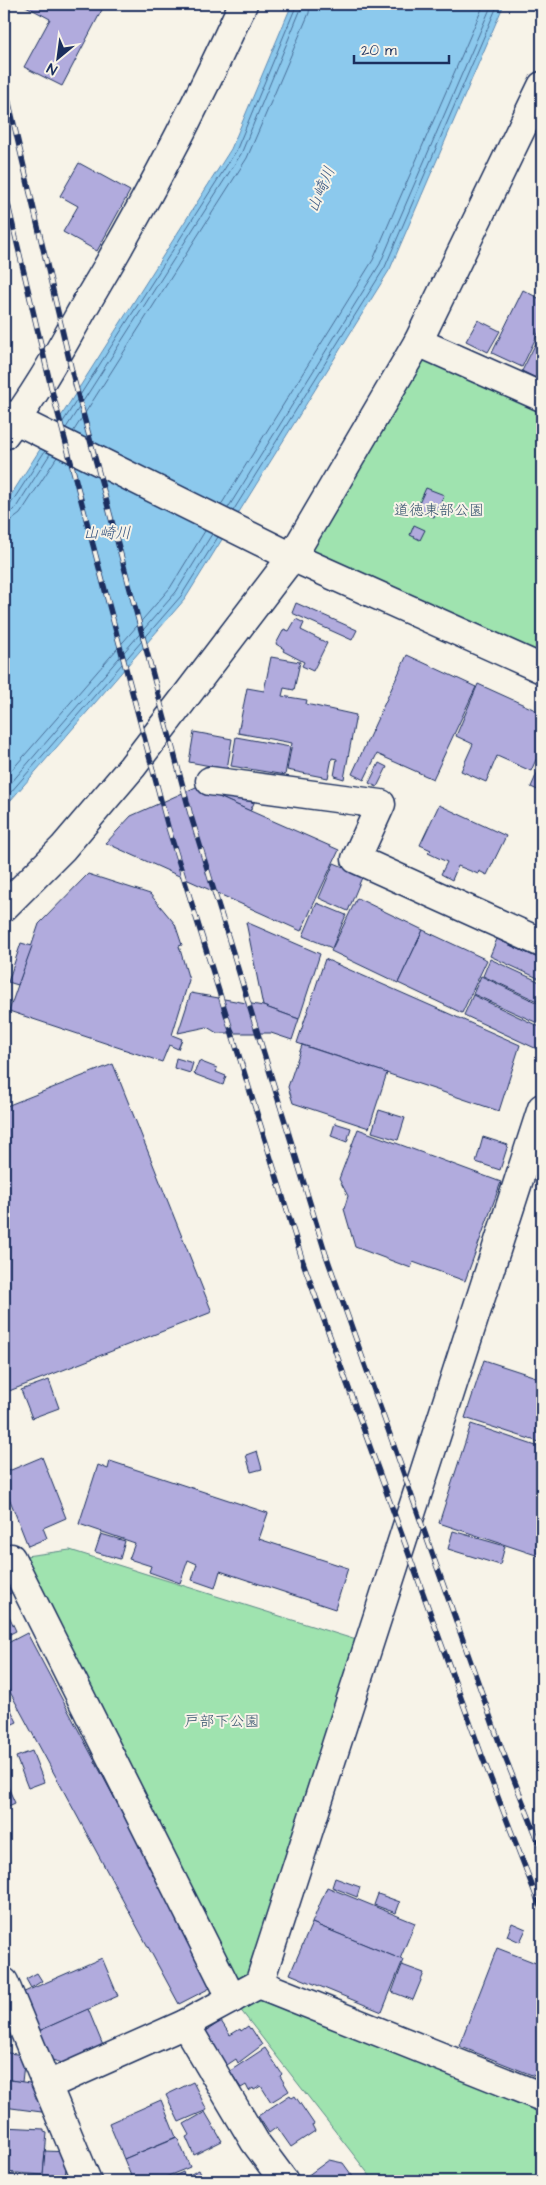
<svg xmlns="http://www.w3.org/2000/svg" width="546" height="2185" viewBox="0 0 546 2185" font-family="'Architects Daughter','Klee One',sans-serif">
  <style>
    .green { fill: #9fe3af; stroke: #5d8986 }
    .water { fill: #8cc9ed; stroke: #5f8bb4 }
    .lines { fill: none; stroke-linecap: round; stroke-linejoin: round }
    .shore { stroke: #486d97; stroke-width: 1 }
    .building { fill: #b1abdd; stroke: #1b2f5e }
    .minor-casing { stroke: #1b2f5e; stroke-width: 31 }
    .minor { stroke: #f7f3e8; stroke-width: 28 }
    .rail-casing { stroke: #1b2f5e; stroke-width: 5.5 }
    .rail { stroke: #f7f3e8; stroke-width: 4; stroke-dasharray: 11; stroke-linecap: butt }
    .labels { text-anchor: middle; stroke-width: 4; stroke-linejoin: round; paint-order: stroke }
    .park-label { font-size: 15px; fill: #35536e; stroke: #f7f3e8 }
    .water-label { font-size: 16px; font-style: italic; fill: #375682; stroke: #f7f3e8 }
  </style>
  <rect width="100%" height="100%" fill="#f7f3e8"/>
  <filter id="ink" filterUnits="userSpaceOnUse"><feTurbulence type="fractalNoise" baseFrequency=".02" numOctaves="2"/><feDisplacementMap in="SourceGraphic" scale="10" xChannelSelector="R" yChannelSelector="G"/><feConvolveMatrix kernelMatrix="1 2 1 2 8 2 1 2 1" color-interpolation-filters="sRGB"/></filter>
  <g filter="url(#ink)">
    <g class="green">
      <polygon points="418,342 542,397 542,669 292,557"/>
      <polygon points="70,1550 369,1644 259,1984 542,2097 542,2181 374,2181 232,1999 11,1558"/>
    </g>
    <polygon class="water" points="292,4 504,4 390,269 185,599 4,808 4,506 231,149"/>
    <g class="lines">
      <g class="shore">
        <polyline points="61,425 236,151 297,4"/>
        <polyline points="66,428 241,154 303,4"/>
        <polyline points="73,432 247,158 309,13 310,4"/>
        <polyline points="221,505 373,260 484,4"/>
        <polyline points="4,507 10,505 45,451"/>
        <polyline points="228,508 380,264 492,4"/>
        <polyline points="233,511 385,267 498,4"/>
        <polyline points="4,514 11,513 15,509 50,454"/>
        <polyline points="4,521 12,520 20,514 57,457"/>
        <polyline points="4,779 170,588 205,531"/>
        <polyline points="4,791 176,592 212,534"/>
        <polyline points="4,800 181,596 218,537"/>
      </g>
    </g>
    <g class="building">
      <polygon points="22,4 105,4 62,86 24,67 50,19"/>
      <polygon points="79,163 130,191 97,251 63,232 78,206 60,196"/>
      <polygon points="523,290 542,300 542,325 522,367 492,353"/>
      <polygon points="478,320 500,331 488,352 466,341"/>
      <polygon points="542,331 542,381 522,371"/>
      <polygon points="426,488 444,495 434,517 416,510"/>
      <polygon points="414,525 425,530 420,540 410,535"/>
      <polygon points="296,603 357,630 352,640 292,613"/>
      <polygon points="296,619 304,623 301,630 327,643 313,671 302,666 304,662 283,651 284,649 276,644 284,629 289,631"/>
      <polygon points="407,655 476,687 433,779 377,754 364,780 352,774"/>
      <polygon points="271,657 300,662 294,690 284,688 282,696 307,700 306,704 356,715 344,779 334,776 337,759 332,758 328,778 287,770 292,743 238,733 247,688 264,691"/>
      <polygon points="478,684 542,713 542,746 531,771 497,756 486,782 461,771 473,744 456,736"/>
      <polygon points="194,732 232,739 227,769 189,762"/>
      <polygon points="236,737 290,747 285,775 231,766"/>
      <polygon points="542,762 542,792 531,787"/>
      <polygon points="379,763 387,767 377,787 369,783"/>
      <polygon points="212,784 254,803 250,811 208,792"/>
      <polygon points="196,787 339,850 301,931 106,843 131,816"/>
      <polygon points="439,805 506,836 487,875 479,871 478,874 458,866 452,880 441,874 447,862 428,853 431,850 420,845"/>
      <polygon points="334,863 363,875 348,911 319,898"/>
      <polygon points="88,874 150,894 175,924 182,945 179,946 189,980 172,1035 182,1039 178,1049 169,1045 162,1062 9,1011 39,924"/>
      <polygon points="357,898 423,930 398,983 331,951"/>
      <polygon points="317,903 346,915 332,948 303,936"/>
      <polygon points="246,922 320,954 299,1019 263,1006"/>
      <polygon points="423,930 487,960 462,1013 398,983"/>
      <polygon points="497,939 542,960 542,980 490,956"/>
      <polygon points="21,943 32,946 18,985 8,982"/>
      <polygon points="325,959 520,1045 499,1111 297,1043"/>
      <polygon points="490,959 542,983 542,989 537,1001 483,976"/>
      <polygon points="481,976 542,1005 542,1025 473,994"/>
      <polygon points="191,993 263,1006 299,1019 292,1040 271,1033 217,1033 207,1027 178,1033"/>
      <polygon points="473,995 542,1028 542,1038 537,1049 464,1015"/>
      <polygon points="302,1045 387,1073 369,1128 293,1103 288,1087"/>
      <polygon points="176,1058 193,1063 190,1073 174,1068"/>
      <polygon points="199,1061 217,1068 216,1072 226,1076 223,1085 194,1074"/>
      <polygon points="113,1064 212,1312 4,1393 4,1107"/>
      <polygon points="379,1110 405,1118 398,1140 372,1132"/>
      <polygon points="335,1123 351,1128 347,1142 331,1136"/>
      <polygon points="358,1129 501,1182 465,1281 413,1262 411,1268 355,1247 344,1209 348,1196 339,1179"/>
      <polygon points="483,1137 508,1145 500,1170 476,1162"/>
      <polygon points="484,1360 542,1379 542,1443 465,1418"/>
      <polygon points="49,1380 59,1408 32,1418 21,1390"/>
      <polygon points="471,1424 542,1448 542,1557 439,1523"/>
      <polygon points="257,1451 262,1469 251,1472 246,1455"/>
      <polygon points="42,1457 66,1518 43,1528 47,1538 28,1546 4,1485 4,1473"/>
      <polygon points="110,1461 268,1513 259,1539 348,1568 335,1609 220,1571 215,1588 192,1580 197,1564 188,1560 180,1583 149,1572 151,1566 129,1559 135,1543 79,1524 98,1465 108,1469"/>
      <polygon points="453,1531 505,1546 500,1565 448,1549"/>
      <polygon points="101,1534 125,1541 120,1559 95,1552"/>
      <polygon points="4,1570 18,1589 4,1597"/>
      <polygon points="4,1605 16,1631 4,1637"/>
      <polygon points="27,1633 214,1986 179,2004 4,1681 4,1645"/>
      <polygon points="4,1696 17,1722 4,1728"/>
      <polygon points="32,1751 44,1782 28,1788 16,1757"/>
      <polygon points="4,1778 15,1803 4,1808"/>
      <polygon points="335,1878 360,1887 357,1897 332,1887"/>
      <polygon points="327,1887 415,1923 400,1959 312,1923"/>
      <polygon points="378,1894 400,1902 396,1913 374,1905"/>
      <polygon points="312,1923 403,1960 382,2012 290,1974"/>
      <polygon points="512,1923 526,1929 520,1942 507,1936"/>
      <polygon points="497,1948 541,1965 542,1967 542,2079 459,2046"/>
      <polygon points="102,1958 118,1996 39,2031 22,1993"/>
      <polygon points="402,1965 424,1973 413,2000 392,1992"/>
      <polygon points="37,1973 42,1981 31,1988 26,1979"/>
      <polygon points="88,2009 104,2048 66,2064 52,2060 39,2031"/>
      <polygon points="221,2021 230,2035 240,2029 241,2031 248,2026 250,2029 251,2028 262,2045 238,2063 236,2059 224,2067 202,2034"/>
      <polygon points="4,2045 8,2045 8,2053 25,2055 22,2082 4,2079"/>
      <polygon points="265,2048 282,2074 280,2076 289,2091 271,2102 261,2086 254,2090 253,2088 249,2091 246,2085 241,2088 230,2071"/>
      <polygon points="4,2079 36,2084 49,2113 4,2107"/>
      <polygon points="193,2082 207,2110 179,2122 166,2095"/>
      <polygon points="290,2095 292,2098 295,2096 314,2124 312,2125 315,2131 291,2147 277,2127 269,2133 258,2116"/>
      <polygon points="161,2100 176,2137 124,2159 109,2123"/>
      <polygon points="205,2112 222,2141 194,2155 186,2137 190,2135 184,2124"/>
      <polygon points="4,2127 44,2129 44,2132 47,2133 43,2175 4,2172"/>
      <polygon points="177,2137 190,2167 156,2181 133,2181 124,2159"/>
      <polygon points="45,2151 68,2152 65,2177 43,2175"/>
      <polygon points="329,2160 343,2163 356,2181 307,2181 307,2176"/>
      <polygon points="199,2170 204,2181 164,2181 183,2172 185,2177"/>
    </g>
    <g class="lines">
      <defs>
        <g id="minor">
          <polyline points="418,342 542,397"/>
          <polyline points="4,414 292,557 542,669"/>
          <path d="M4,435C37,394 62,346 88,300C145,204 197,105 243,4"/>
          <polyline points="210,781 381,804 356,859 542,943"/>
          <polyline points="4,907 63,848 132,767 292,557 418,342 542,86"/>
          <polyline points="4,1560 11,1558 232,1999"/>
          <polyline points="4,1982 87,2181"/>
          <polyline points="259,1984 542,2097"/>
          <polyline points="185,2024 255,2142 284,2181"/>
          <polyline points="48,2085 185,2024 259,1984 542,1108"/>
        </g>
      </defs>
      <use href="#minor" class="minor-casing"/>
      <use href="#minor" class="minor"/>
      <defs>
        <g id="rail">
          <polyline points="4,82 73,376 190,813 326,1255 501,1747 542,1850"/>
          <polyline points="4,188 51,387 168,827 303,1262 482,1756 542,1911"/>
        </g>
      </defs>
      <use href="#rail" class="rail-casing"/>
      <use href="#rail" class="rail"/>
    </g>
  </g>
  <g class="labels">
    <g class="park-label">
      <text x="439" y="515">道徳東部公園</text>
      <text x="222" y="1726">戸部下公園</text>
    </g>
    <g class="water-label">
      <text transform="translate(320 189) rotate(-67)" y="6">山崎川</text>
      <text x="107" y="538">山崎川</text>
    </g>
  </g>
  <rect width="546" height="2185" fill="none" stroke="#f7f3e8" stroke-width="20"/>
  <rect x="10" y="10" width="526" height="2165" fill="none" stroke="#1b2f5e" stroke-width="2" filter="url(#ink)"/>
  <g transform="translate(58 58) rotate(209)" stroke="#f7f3e8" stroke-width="4" paint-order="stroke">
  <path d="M0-4L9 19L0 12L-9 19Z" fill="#1b2f5e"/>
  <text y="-8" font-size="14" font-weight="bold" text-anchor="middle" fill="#1b2f5e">N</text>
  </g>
  <path d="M354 55v8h95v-8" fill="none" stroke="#1b2f5e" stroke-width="2.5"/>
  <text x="361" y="55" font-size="15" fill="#1b2f5e" stroke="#f7f3e8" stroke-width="4" paint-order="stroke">20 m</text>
</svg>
